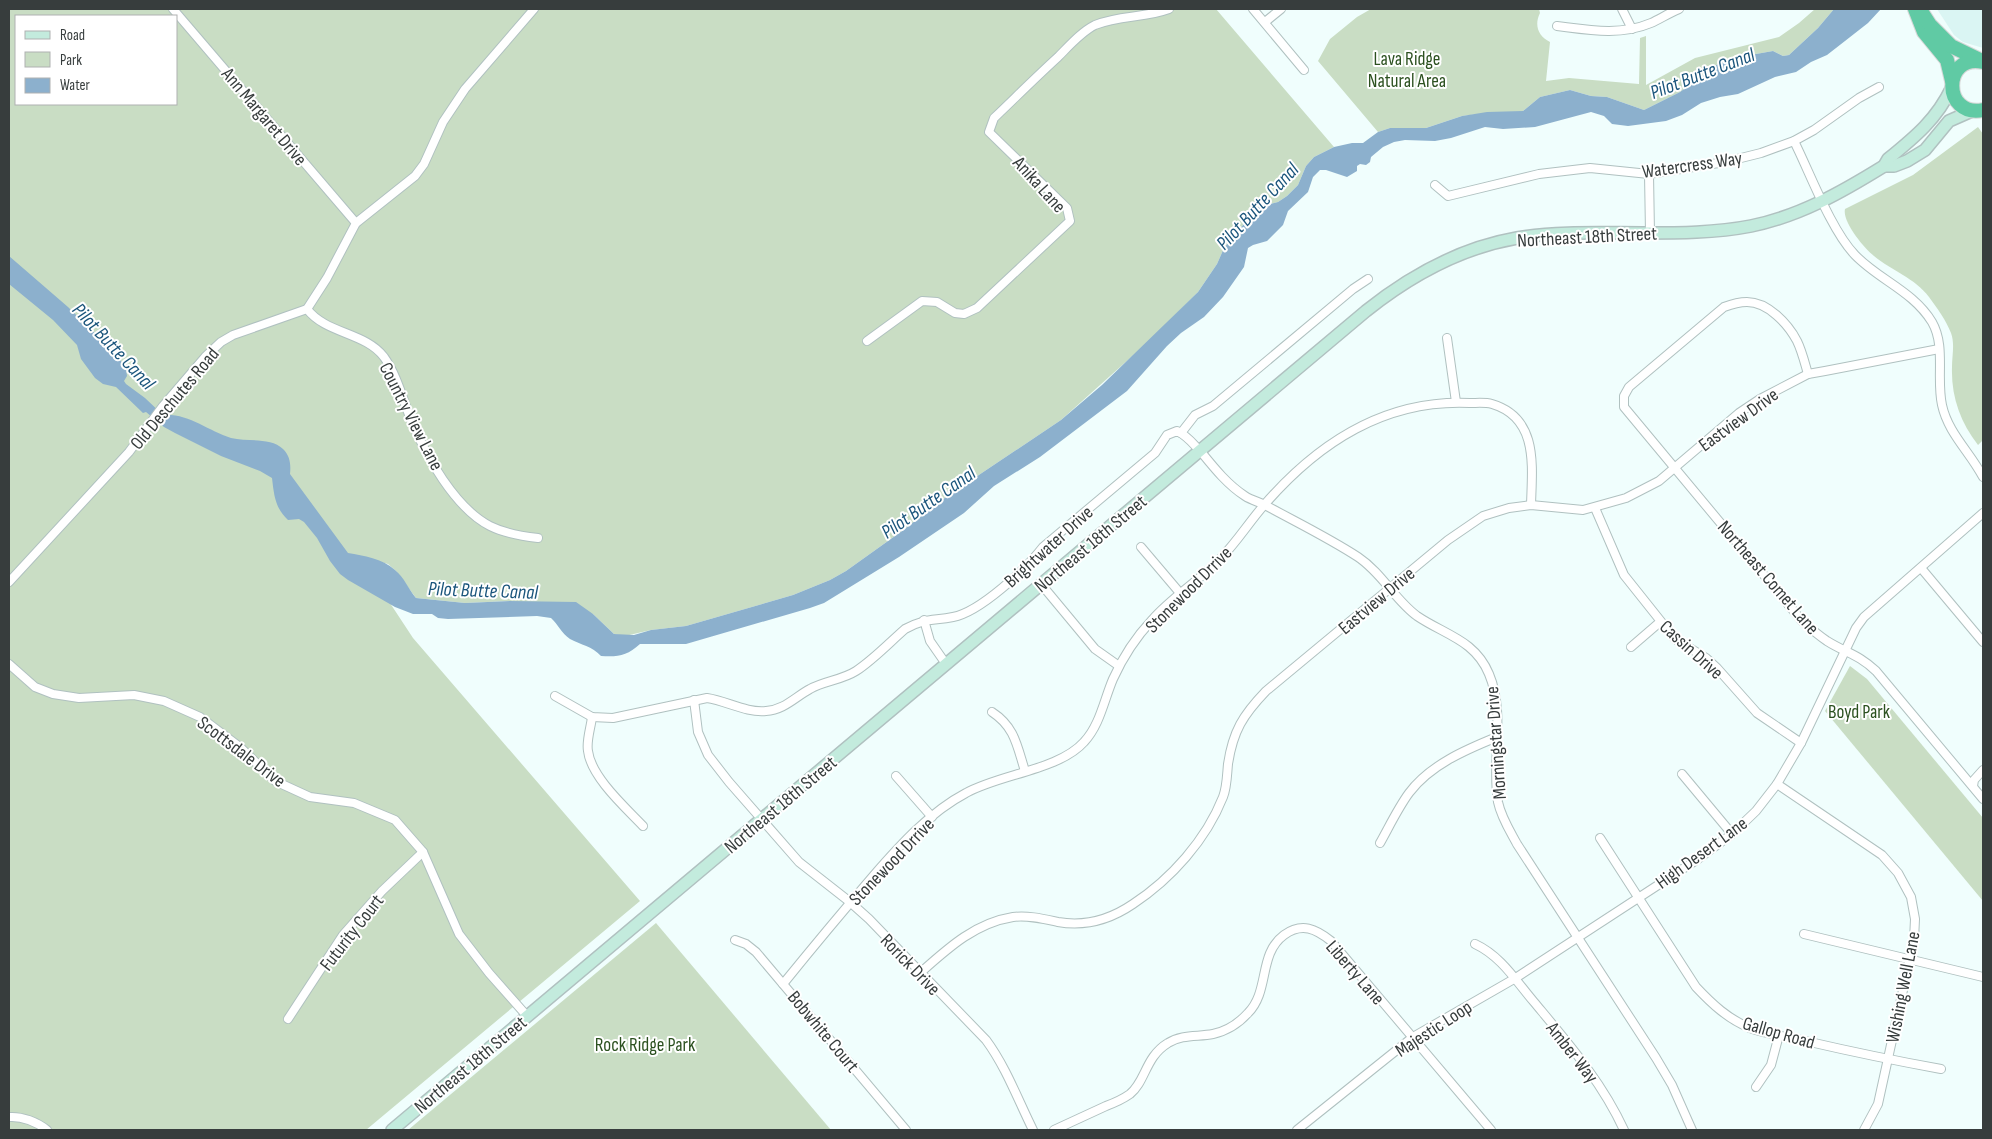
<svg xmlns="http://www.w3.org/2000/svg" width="1992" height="1139" viewBox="0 0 1992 1139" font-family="'Sofia Sans Condensed',sans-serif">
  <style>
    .built { fill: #daf5f3 }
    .green { fill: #c9ddc4; fill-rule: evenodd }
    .water { fill: #8cb0cd }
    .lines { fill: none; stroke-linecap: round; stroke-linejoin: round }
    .minor-casing { stroke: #b0c1c0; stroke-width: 10 }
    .secondary-casing { stroke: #b0c1c0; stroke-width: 14 }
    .trunk-casing { stroke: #d7d8d8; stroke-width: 16 }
    .minor { stroke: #fff; stroke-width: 8 }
    .secondary { stroke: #c3ebdd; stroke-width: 11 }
    .trunk { stroke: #60caa4; stroke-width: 14 }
    .labels { text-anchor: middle; stroke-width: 4; stroke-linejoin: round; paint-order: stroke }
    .park-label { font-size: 19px; fill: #2c5120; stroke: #fff }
    .street-label { font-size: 19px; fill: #373d3d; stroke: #fff }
    .water-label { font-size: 20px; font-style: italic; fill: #1b557c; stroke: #fff }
  </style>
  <rect width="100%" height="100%" fill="#f0fefd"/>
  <polygon class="built" points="1937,9 1983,9 1983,48 1963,42 1954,35"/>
  <g class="green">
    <path d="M9,9H1216L1334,147L1314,157L1306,166L1298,185L1287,196L1278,202L1258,207L1224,248L1217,264L1198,292L1148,342L1061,420L946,497L902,531L846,571L830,580L793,595L686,626L651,630L625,636L614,634L593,614L510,601L465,603L416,598L396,571L388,564L359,556L413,638L640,901L366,1130H9ZM16,16H176V104H16Z"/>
    <path d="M1371,9H1539L1540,13C1534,25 1538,36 1550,42L1546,81L1569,78L1639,84L1640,38L1646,36V85L1695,58L1779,37L1799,23L1815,9H1834L1818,28L1789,55L1783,56L1773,51L1739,57L1718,64L1680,92L1644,110L1607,97L1591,96L1570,90L1540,97L1523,111L1516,113H1487L1462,116L1426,128H1390L1378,132L1318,61L1330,39L1357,17Z"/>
    <path d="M1978,127L1983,134V440L1978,445C1960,422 1951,396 1952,367C1952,355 1955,344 1951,333C1946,320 1937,308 1929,297C1915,278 1892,271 1874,256C1864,248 1842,222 1845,209L1913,175Z"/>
    <polygon points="1850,666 1867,679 1983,818 1983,901 1825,711"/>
    <polygon points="656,923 831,1130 408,1130"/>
  </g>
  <path class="water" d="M1834,9H1881L1868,23L1845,41L1827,55L1811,62L1796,72L1775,77L1738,94L1720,97L1701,103L1682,115L1666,121L1628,126L1612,124L1604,116L1591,112L1535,127L1503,129L1485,127L1451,138L1435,141L1405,140L1394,142L1383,147L1371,157L1370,162L1366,165L1360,164L1357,166V171L1347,177L1326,170H1320L1313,177L1308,192L1288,211L1283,225L1267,241L1253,245L1248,248L1244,267L1223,297L1204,317L1181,333L1167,346L1127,391L1040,457L994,486L964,513L899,557L824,603L810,608L686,644H640C627,656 618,657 601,656C592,646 581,645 570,639C561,633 558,624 551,618L537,616L448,619L438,618L432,614H413L395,607L348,580L340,574L330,561L317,538L304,522L299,519L288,520C275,508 274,495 272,478L260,471L221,456L175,433L164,427L146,412L143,413L116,387L103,384L95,378L81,359L77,345L53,320L9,284V256L68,307L105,343L122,362L126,369L127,376L124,381L126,384L145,398L163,415C188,413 208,431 231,438C248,442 271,437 283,449C290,456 291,464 290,474L348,553C364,556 382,558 395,570C404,577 409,590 416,598L465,603L510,601L576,602L593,614L614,634L634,635L651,630L686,626L793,595L830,580L846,571L902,531L946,497L1061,420L1102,385L1198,292L1217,264L1224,248L1258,207L1278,202L1287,196L1298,185L1306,166L1314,157L1334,147L1352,143H1363L1378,132L1390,128H1426L1462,116L1487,112L1523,111L1540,97L1570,90L1591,96L1607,97L1644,110L1680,92L1718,64L1739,57L1773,51L1783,56L1789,55L1818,28Z"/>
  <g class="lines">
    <defs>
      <g id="minor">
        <polyline points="173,9 356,223"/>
        <polyline points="1253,9 1304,70"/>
        <polyline points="1622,9 1632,29"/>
        <polyline points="1265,22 1281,9"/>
        <path d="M1557,26C1589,30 1620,36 1651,23C1660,19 1669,13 1679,9"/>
        <path d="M1794,141C1810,173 1831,230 1855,255C1879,280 1913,291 1932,322C1946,346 1936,378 1942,405C1948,433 1970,452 1983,477"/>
        <polyline points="1649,174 1650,233"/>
        <polyline points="1435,185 1448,196 1539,174 1590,168 1649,174 1725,162 1761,153 1794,141 1814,130 1859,98 1879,87"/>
        <path d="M307,309C326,334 365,332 384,357C397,375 403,400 411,420C426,456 455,508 490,526C504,533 521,536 538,538"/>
        <polyline points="1447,338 1456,402"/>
        <path d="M867,341L922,301L937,302L955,313L964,314L977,308L1070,221L1067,208L989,132L994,118C1015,98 1036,77 1058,57C1069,46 1081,32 1095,25C1119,15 1145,18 1169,9"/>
        <path d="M1808,374C1805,364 1802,351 1797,341C1788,324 1768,302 1747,302C1739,302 1732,304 1724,307L1629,387L1624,396V407L1802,621C1810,628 1818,635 1827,641C1846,653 1858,654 1876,671L1983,799"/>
        <polyline points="1181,433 1195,415 1213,406 1353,289 1368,279"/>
        <polyline points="1595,508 1624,575 1675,639 1706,658 1717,668 1757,713 1801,743"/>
        <polyline points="1141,547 1180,593"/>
        <polyline points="1921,568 1983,642"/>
        <polyline points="9,582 129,452 163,406 205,357 221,342 233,335 307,309 327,278 356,223 415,176 424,164 443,122 465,89 534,9"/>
        <polyline points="1041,584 1095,649 1119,666"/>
        <polyline points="924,620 930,641 946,664"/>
        <polyline points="1631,647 1660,622"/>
        <polyline points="9,664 35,687 53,694 79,698 134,695 164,701 200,717 241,748 275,781 310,797 354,803 395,820 423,852 459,934 489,973 527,1016"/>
        <path d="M555,696L592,717L613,718L707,698C727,701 746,713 766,711C784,710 795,697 810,689C824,681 842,680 856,671C873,660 889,643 905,629C925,618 933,621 953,617C980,612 1026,569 1043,547L1155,453L1167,435L1177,431C1188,436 1193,444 1202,453C1215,469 1228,485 1245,496C1251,500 1259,502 1265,505C1296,522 1329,538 1358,557C1382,573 1395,600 1417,616C1445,635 1475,640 1489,674C1506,714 1491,761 1498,802C1501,817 1510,831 1517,844L1656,1058L1672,1085L1692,1130"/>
        <path d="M694,700L698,732L708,755L729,782L799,862L850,902L869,919L986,1040C1006,1067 1018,1100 1033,1130"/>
        <path d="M992,712C1015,727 1017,746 1025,771"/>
        <path d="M592,717C591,727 586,741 588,751C591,777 626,808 643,826"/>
        <polyline points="1682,774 1732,834"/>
        <polyline points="896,776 932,817"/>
        <polyline points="1777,784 1882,855 1898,873 1911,897 1915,919 1914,940 1878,1104 1864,1130"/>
        <polyline points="1973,786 1974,780 1983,770"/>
        <path d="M1600,838L1696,987C1712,1004 1728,1019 1750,1028C1769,1035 1791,1037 1810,1042C1853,1052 1897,1061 1941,1069"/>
        <path d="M1380,843C1389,827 1398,808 1409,793C1430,765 1465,750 1497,737"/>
        <polyline points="1804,934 1983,977"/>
        <polyline points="735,940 746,944 756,952 906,1130"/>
        <path d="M1475,944C1501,956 1516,981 1534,1002C1568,1043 1602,1082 1624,1130"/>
        <path d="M920,973C948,948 975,923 1013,917C1028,915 1044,919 1058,922C1086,927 1111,919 1133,904C1171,879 1206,840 1223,797C1227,787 1227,774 1228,764C1233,731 1243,715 1266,691L1448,540L1483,516L1509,508L1531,505L1583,510L1626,498L1659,481L1739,413L1760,399L1808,374L1825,371L1939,349"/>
        <path d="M783,984C813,947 843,911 874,875C900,845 930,812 966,793C1000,774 1059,770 1084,742C1100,725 1104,700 1113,679C1122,659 1137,636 1152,620C1172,597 1199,581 1220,559C1237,542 1249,522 1265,504C1319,442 1385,399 1470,403C1477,403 1485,402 1492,404C1539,418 1532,467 1531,505"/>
        <polyline points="288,1019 343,935 382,891 423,852"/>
        <polyline points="1756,1087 1771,1065 1779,1035"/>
        <path d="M9,1117C22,1116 37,1122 47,1130"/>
        <path d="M1054,1130C1071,1122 1089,1114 1106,1106C1114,1103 1123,1099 1130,1094C1146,1081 1145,1057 1168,1043C1182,1034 1198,1037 1213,1034C1227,1031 1239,1023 1248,1013C1270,991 1258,954 1284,935C1302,922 1316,929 1331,941L1491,1130"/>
        <polyline points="1297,1130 1413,1037 1514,979 1698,859 1732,834 1756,811 1777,784 1801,743 1856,628 1864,617 1983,513"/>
      </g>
      <g id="secondary">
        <polyline points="1884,166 1894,166 1907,161 1925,150 1949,121 1974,110"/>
        <path d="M392,1130L1366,311C1411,275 1460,248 1517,238C1557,231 1601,233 1642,233C1678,233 1715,233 1751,226C1800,216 1842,192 1884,166L1888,159C1915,137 1937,119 1952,87"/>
      </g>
      <g id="trunk">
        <polyline points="1915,9 1924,32 1947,60 1952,81"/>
        <polyline points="1921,11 1930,25 1951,46 1980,60"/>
        <path d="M1983,62C1942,53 1942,118 1983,110"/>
      </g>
    </defs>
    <use href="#minor" class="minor-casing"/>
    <use href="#secondary" class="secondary-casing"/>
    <use href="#trunk" class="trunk-casing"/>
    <use href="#minor" class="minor"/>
    <use href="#secondary" class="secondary"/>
    <use href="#trunk" class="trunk"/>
  </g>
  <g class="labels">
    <g class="park-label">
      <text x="1407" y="65">Lava Ridge<tspan x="1407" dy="22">Natural Area</tspan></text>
      <text x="1859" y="718">Boyd Park</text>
      <text x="645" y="1051">Rock Ridge Park</text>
    </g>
    <g class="street-label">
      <text transform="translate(265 116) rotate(50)" y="7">Ann Margaret Drive</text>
      <text transform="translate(1692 164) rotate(-8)" y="7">Watercress Way</text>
      <text transform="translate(1040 184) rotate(48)" y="7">Anika Lane</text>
      <text transform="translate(1587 236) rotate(-3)" y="7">Northeast 18th Street</text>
      <text transform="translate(174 398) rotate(-50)" y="7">Old Deschutes Road</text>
      <text transform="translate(412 416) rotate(63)" y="7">Country View Lane</text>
      <text transform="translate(1738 419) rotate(-36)" y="7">Eastview Drive</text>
      <text transform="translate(1090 543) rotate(-40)" y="7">Northeast 18th Street</text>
      <text transform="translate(1048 546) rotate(-42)" y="7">Brightwater Drive</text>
      <text transform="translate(1769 577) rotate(49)" y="7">Northeast Comet Lane</text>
      <text transform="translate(1188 589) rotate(-45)" y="7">Stonewood Drrive</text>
      <text transform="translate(1376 600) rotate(-40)" y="7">Eastview Drive</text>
      <text transform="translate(1692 649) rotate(42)" y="7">Cassin Drive</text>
      <text transform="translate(1495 743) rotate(-94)" y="7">Morningstar Drive</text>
      <text transform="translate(242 751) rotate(37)" y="7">Scottsdale Drive</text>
      <text transform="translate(780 804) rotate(-40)" y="7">Northeast 18th Street</text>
      <text transform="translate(1701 852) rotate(-36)" y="7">High Desert Lane</text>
      <text transform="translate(891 861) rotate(-46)" y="7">Stonewood Drrive</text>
      <text transform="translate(351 932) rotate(-52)" y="7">Futurity Court</text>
      <text transform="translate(911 964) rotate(46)" y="7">Rorick Drive</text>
      <text transform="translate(1356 972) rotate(49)" y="7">Liberty Lane</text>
      <text transform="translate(1902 987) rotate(-79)" y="7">Wishing Well Lane</text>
      <text transform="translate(1433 1028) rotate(-33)" y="7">Majestic Loop</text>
      <text transform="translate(824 1031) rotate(50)" y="7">Bobwhite Court</text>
      <text transform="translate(1779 1032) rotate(16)" y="7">Gallop Road</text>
      <text transform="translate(1573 1052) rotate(52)" y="7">Amber Way</text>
      <text transform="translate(470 1064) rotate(-40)" y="7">Northeast 18th Street</text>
    </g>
    <g class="water-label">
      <text transform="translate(1702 73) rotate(-21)" y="7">Pilot Butte Canal</text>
      <text transform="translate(1257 206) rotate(-47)" y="7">Pilot Butte Canal</text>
      <text transform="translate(114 346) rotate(47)" y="7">Pilot Butte Canal</text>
      <text transform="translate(928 502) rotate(-35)" y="7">Pilot Butte Canal</text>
      <text transform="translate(483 590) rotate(2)" y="7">Pilot Butte Canal</text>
    </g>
  </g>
  <rect width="1992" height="1139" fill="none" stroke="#373d3d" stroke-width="20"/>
  <rect x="15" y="15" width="162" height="90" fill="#ffffff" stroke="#afb1b1"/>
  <rect x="25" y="31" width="25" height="8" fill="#c3ebdd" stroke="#afb1b1"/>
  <text x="60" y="40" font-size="15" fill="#373d3d">Road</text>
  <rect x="25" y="52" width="25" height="15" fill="#c9ddc4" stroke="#afb1b1"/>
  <text x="60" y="65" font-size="15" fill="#373d3d">Park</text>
  <rect x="25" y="78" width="25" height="15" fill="#8cb0cd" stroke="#afb1b1"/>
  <text x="60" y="90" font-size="15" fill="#373d3d">Water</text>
</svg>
